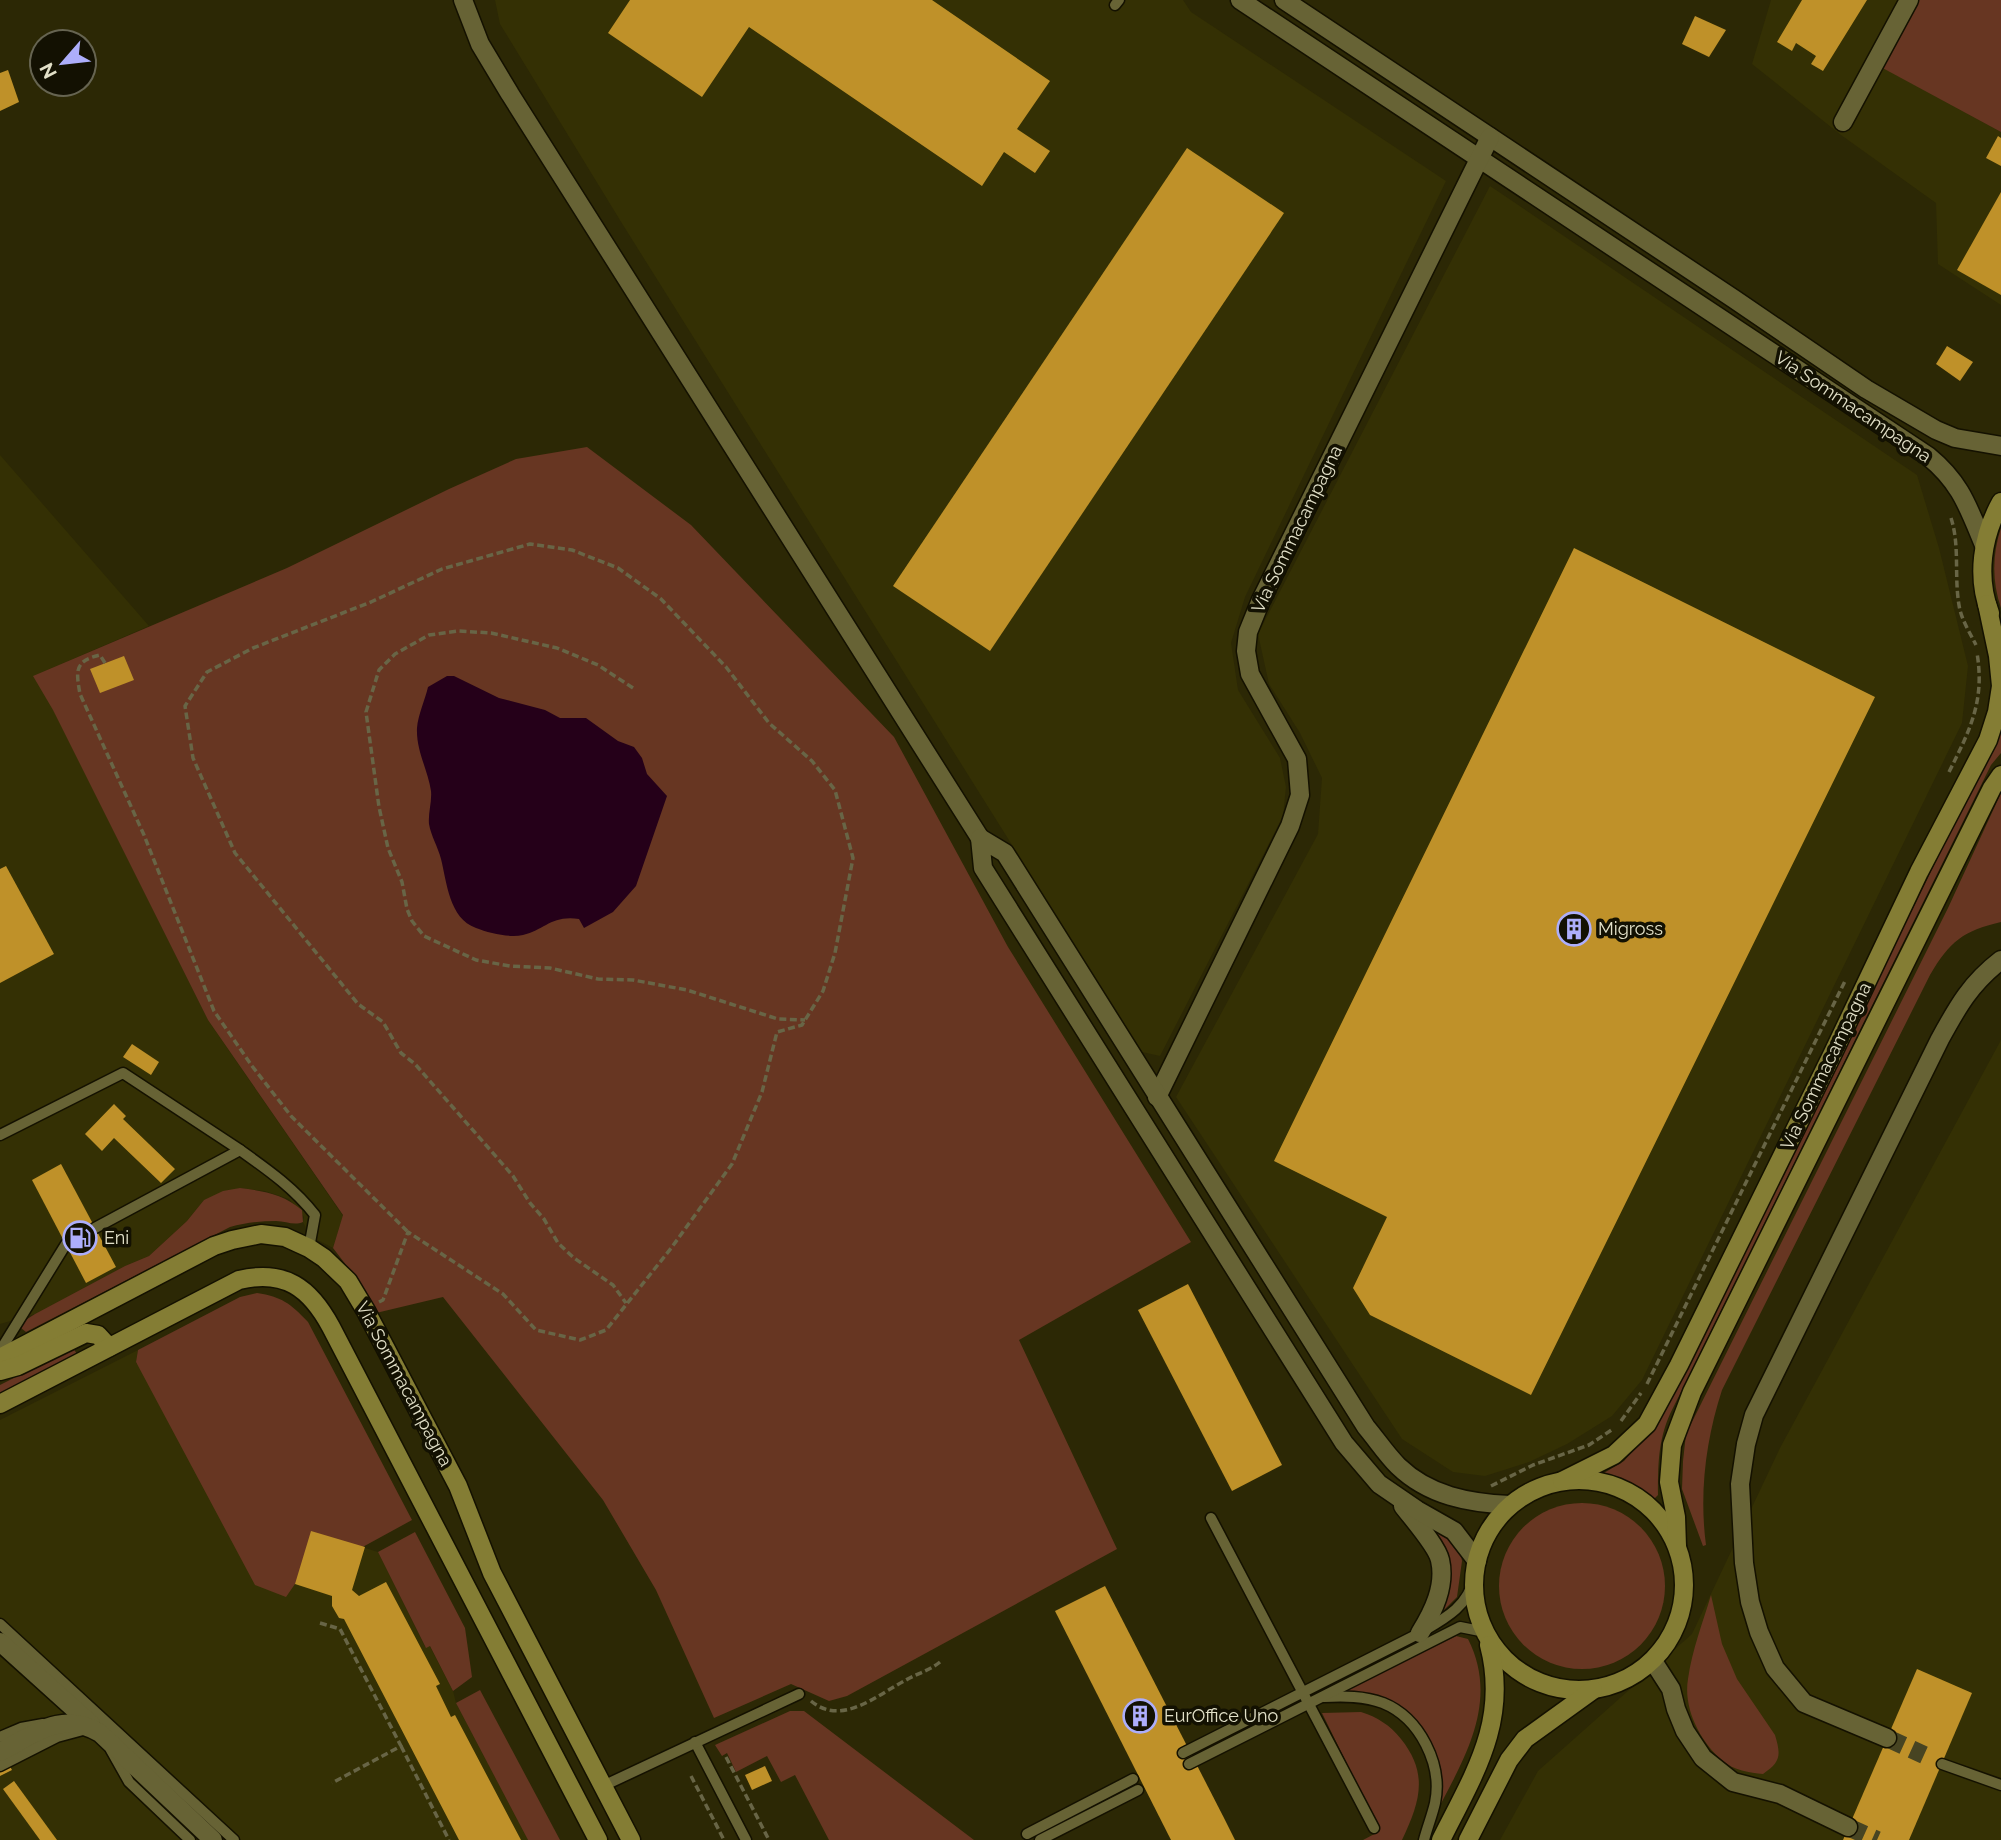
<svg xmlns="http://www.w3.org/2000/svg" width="2001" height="1840" viewBox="0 0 2001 1840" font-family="Raleway,sans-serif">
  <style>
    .built { fill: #343004 }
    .green { fill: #673622 }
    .water { fill: #250019 }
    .building { fill: #bf9129 }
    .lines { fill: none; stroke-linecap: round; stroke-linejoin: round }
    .street-tunnel { stroke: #474422; stroke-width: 18; stroke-dasharray: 18 9; stroke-linecap: butt }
    .lane-casing { stroke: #141100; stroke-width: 13 }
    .street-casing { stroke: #141100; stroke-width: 21 }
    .secondary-casing { stroke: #141100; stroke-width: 21 }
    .path { stroke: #686546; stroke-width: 3.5; stroke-dasharray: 7 3.5; stroke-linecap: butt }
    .lane { stroke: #676335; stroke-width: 10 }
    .street { stroke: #676335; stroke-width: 18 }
    .secondary { stroke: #847d34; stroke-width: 18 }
    .labels { text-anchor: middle; stroke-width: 7; stroke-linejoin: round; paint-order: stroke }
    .street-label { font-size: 18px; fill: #e2e0c8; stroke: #131102 }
    .poi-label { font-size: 18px; fill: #e2e0c8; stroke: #131102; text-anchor: start }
  </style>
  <rect width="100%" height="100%" fill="#2c2805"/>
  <g class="built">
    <polygon points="495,0 1183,0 1191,12 1446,181 1245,597 1231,643 1238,690 1280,758 1286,787 1283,816 1160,1056 1142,1052 623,225 500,24"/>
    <polygon points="1771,0 1912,0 1878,65 2001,132 2001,305 1938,264 1936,203 1841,135 1752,64"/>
    <polygon points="1490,186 1917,475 1939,548 1968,666 1962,723 1642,1380 1612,1416 1567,1444 1529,1462 1485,1476 1453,1472 1402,1439 1176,1097 1318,834 1322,778 1300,733 1269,684 1258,634"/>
    <polygon points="0,455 149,626 36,675 208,1020 343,1216 333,1248 310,1236 303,1222 304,1217 289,1199 265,1191 240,1188 204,1200 187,1221 149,1256 125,1266 35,1314 0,1324"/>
    <polygon points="2001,1040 2001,1840 1500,1840 1538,1771 1692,1634 1780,1448"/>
    <polygon points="138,1350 136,1363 311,1531 378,1552 425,1647 429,1645 453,1691 456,1703 528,1840 0,1840 0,1420"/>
  </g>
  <g class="green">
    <polygon points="1912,0 2001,0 2001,132 1877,65"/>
    <polygon points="587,447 691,525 894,737 1008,947 1191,1242 1019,1340 1117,1549 847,1696 829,1701 791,1684 714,1718 656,1590 603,1500 443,1297 376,1313 363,1287 333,1248 343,1215 208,1020 53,710 33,676 287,568 449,489 516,459"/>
    <path d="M2001,528V608C1992,582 1992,555 2001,528Z"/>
    <path d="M2001,730V753L1991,765L1670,1414C1658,1441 1658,1466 1658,1495L1654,1499L1628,1483L1606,1478L1604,1473L1624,1461L1660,1420Z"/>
    <path d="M2001,793V922C1963,931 1950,941 1930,975L1722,1390C1706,1439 1699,1493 1706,1545L1703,1546L1682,1489L1683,1461L1686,1434L1948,908Z"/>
    <path d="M240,1188C264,1191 283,1194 302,1210L303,1222C294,1226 286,1221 276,1221C260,1221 245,1223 230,1227L26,1332L21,1328V1323L35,1314L125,1266L149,1256L187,1221L204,1200L223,1191Z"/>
    <path d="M257,1293C282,1297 290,1303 308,1322L412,1520L295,1584L286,1597L255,1585L136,1362L138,1350L240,1297Z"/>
    <polygon points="73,1348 77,1354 0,1394 0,1385"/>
    <circle cx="1582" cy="1586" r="83"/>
    <polygon points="1424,1524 1453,1539 1460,1550 1462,1561 1457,1597 1436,1618 1446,1596"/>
    <polygon points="415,1532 465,1628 472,1677 453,1691 430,1646 426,1648 378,1552"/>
    <path d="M1711,1595L1722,1644L1737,1679L1775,1735C1781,1755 1781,1762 1763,1774C1750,1773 1733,1770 1723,1761C1700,1742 1683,1708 1688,1679C1692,1650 1703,1622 1711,1595Z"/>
    <path d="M1456,1636L1468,1639C1500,1702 1464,1759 1435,1815C1438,1807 1442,1797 1442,1788C1445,1748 1414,1710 1377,1696C1368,1692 1354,1692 1344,1691Z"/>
    <polygon points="480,1690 560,1840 528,1840 456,1703"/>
    <polygon points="790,1711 804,1711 974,1840 829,1840 795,1775 781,1782 767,1756 736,1772 727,1753 722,1756 715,1745"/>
    <path d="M1361,1712C1377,1717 1390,1725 1401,1739C1429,1774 1420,1802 1402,1840H1363L1380,1831L1322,1713Z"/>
  </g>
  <path class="water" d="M447,676H454L499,698L545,710L560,718H586L618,741L634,747L642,758L647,774L667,796L636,886L613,912L584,928L579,919C551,915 545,930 523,935C509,938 489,933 476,928C449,918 447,883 441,859C438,847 431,836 429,824C428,813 432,802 431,791C428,770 416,751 417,728C418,715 425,700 428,687Z"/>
  <g class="building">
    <polygon points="630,0 932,0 1050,81 1017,129 1050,151 1035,173 1004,152 982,186 749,27 702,97 608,33"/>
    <polygon points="1802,0 1867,0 1823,71 1811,64 1816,56 1796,43 1792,51 1777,42"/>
    <polygon points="1695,16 1726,30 1709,57 1682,44"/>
    <polygon points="8,70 19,102 0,111 0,73"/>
    <polygon points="1998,136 2001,138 2001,166 1986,158"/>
    <polygon points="1187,148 1284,213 990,651 893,586"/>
    <polygon points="2001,192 2001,295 1957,270"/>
    <polygon points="1947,346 1973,362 1960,381 1936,364"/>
    <polygon points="1574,548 1875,697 1531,1395 1370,1315 1353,1288 1387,1217 1274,1161"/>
    <polygon points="124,656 134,680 100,693 90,669"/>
    <polygon points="6,866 54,954 0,983 0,869"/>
    <polygon points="132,1044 159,1062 151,1075 123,1057"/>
    <polygon points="114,1104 126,1116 123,1119 175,1169 161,1183 114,1138 102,1151 85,1134"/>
    <polygon points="61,1164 116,1267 86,1283 32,1180"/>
    <polygon points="1188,1284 1282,1465 1232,1491 1138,1310"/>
    <polygon points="311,1531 365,1547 352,1590 359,1596 386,1582 440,1684 436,1686 451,1717 455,1715 521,1840 459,1840 344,1619 339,1618 332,1606 332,1596 295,1584"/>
    <polygon points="1105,1586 1224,1818 1235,1840 1171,1840 1055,1611"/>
    <polygon points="1917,1669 1972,1693 1909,1840 1843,1840"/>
    <polygon points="0,1748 12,1770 0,1776"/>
    <polygon points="765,1766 772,1781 752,1790 745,1775"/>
    <polygon points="14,1781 57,1840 40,1840 3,1789"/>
  </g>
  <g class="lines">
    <g class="street-tunnel">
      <polyline points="1887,1738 1924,1755"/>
      <polyline points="1848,1827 1877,1840"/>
    </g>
    <defs>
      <g id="lane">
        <polyline points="1115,5 1119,0"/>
        <polyline points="0,1135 123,1073 240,1150"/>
        <path d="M95,1228L240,1150C268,1170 294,1188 315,1215L309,1248"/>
        <polyline points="0,1351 66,1244"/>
        <polyline points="1211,1518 1374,1828"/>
        <polyline points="0,1624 234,1840"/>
        <path d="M1324,1697C1344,1696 1364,1696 1383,1703C1420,1718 1443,1765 1435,1803C1432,1816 1427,1828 1424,1840"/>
        <polyline points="0,1737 21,1728 43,1724"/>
        <polyline points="695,1742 746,1840"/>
        <polyline points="111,1750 129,1782 190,1840"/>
        <path d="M1183,1753L1420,1633C1444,1619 1468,1607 1474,1578"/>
        <polyline points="1189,1764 1460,1627 1485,1632"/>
        <polyline points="1942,1764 2001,1785"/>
        <polyline points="0,1766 57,1737 83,1730"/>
        <polyline points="603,1786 799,1694"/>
        <polyline points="1027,1834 1133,1779"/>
        <polyline points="1040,1840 1138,1790"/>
      </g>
      <g id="street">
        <polyline points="463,0 480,44 510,94 980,838"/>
        <path d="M1240,0L1928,456C1961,483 1968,507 1984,545"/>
        <polyline points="1284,0 1734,299 1866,389 1936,430 1955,438 2001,446"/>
        <polyline points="1843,122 1909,0"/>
        <polyline points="1157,1097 1290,826 1300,795 1297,759 1250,674 1246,651 1248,632 1261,600 1490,137"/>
        <path d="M1403,1506C1412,1518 1437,1546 1440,1560C1446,1586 1433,1612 1420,1633"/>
        <path d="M1477,1561L1454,1531L1417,1510L1379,1484L1344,1443L983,868L980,838L1005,853L1366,1427C1377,1440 1386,1454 1398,1466C1429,1496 1469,1503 1510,1505"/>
        <polyline points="0,1642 91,1724"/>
        <polyline points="1653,1661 1671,1689 1676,1709 1685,1731 1703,1758 1733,1782 1780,1794 1848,1827"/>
        <path d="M1887,1738L1804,1703L1775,1668L1759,1632L1750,1602L1744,1563L1740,1484L1746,1444L1754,1415L1940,1039C1958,1006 1971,983 2001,960"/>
        <path d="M0,1752C35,1734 62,1710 100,1733L213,1840"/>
      </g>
      <g id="secondary">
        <path d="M1990,613C1976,577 1982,536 2001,502"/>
        <polyline points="0,1358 214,1246 232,1240 261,1234 285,1237 309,1248 324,1258 348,1281 366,1311 458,1486 492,1573 631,1840"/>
        <polyline points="0,1371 18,1366 86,1333 98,1335 109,1347"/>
        <path d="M0,1404L239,1280C285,1269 310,1288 331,1327L598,1840"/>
        <circle cx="1579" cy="1585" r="105"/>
        <polyline points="1562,1481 1614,1455 1647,1424 1679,1365 1832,1055 1919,872 1988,740 1997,712 2001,686 1998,656 1987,604"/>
        <polyline points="1677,1546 1676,1517 1669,1482 1672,1445 1692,1392 1992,788 2001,775"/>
        <path d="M1441,1840C1474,1774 1509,1721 1489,1645"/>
        <polyline points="1468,1840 1509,1760 1525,1739 1593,1690"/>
      </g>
    </defs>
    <use href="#lane" class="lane-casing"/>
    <use href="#street" class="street-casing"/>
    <use href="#secondary" class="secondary-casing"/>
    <g class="path">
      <path d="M1951,518C1960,546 1954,576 1959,605C1961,619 1970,633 1976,645"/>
      <path d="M105,663L100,655C74,661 76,671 80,694L144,835L214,1011L252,1066L291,1116L407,1231"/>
      <polyline points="633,688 598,665 557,648 491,633 458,631 429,635 395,654 379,670 366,712 379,807 388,848 402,882 407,909 412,921 424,936 476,960 510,966 550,968 598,979 633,980 687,990 778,1019 805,1020"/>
      <path d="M1949,772C1970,730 1985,701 1977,653"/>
      <polyline points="379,1302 383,1300 408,1232 503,1294 536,1330 580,1340 606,1330 672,1247 732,1164 762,1092 777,1032 802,1025 823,991 835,953 853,858 835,790 812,761 769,723 726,667 661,599 618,568 572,550 530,544 442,569 371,602 253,648 207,672 185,706 193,758 235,853 358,1004 383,1022 401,1053 415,1064 513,1176 530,1203 544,1219 558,1243 574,1258 613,1285 626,1303"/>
      <polyline points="1647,1384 1846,979"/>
      <polyline points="1621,1421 1641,1393"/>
      <polyline points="1491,1486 1533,1465 1589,1445 1613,1429"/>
      <polyline points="320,1623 340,1629 401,1746 332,1783"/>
      <path d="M811,1701C842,1727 877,1695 906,1680C918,1673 929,1671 940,1662"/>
      <polyline points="401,1746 449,1840"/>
      <polyline points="726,1757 769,1840"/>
      <polyline points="691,1776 724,1840"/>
    </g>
    <use href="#lane" class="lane"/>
    <use href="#street" class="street"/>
    <use href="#secondary" class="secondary"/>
  </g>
  <defs>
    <symbol id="building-ring" viewBox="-11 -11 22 22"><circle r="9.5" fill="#131102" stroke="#adaefb" stroke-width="1.5"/><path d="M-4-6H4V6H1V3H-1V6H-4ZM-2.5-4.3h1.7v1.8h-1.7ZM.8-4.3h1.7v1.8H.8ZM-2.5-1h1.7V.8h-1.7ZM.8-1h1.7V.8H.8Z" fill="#adaefb"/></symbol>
    <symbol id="fuel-ring" viewBox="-11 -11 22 22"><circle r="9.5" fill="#131102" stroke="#adaefb" stroke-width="1.5"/><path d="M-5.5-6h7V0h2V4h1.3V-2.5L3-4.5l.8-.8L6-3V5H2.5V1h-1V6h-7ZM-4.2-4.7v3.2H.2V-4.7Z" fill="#adaefb"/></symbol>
  </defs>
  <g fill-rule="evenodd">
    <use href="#building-ring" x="1555" y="910" width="38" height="38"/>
    <use href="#fuel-ring" x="61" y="1219" width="38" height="38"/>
    <use href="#building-ring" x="1121" y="1697" width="38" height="38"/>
  </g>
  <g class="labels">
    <g class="street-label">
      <text transform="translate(1853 407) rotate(34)" y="6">Via Sommacampagna</text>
      <text transform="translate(1297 529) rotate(-64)" y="6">Via Sommacampagna</text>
      <text transform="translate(1826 1066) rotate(-64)" y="6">Via Sommacampagna</text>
      <text transform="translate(404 1384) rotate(62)" y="6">Via Sommacampagna</text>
    </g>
    <g class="poi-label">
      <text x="1598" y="935">Migross</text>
      <text x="104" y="1244">Eni</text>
      <text x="1164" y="1722">EurOffice Uno</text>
    </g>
  </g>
  <g transform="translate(63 63) rotate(242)"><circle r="33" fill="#131102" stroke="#666451" stroke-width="2"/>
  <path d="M0-5L12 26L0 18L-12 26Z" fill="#adaefb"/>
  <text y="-10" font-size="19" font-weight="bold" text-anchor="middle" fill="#e2e0c8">N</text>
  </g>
</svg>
